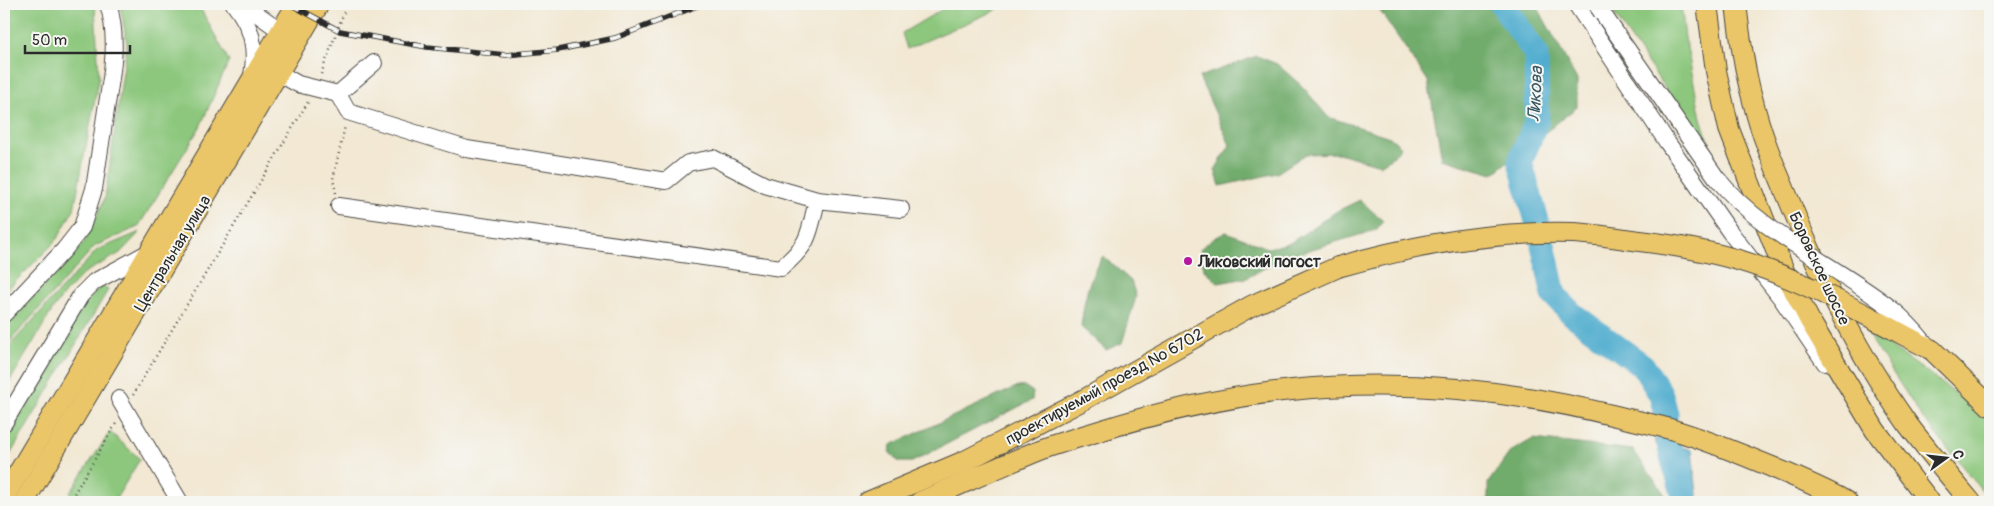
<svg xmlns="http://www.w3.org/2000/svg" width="1994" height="506" viewBox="0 0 1994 506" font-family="Pangolin,sans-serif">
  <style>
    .green { fill: #8cc77d; stroke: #5c7954 }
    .forest { fill: #71ac6c; stroke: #4e6c4c }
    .water { fill: #51adcf; stroke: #3e6c7d }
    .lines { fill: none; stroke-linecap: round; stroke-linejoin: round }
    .river { stroke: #51adcf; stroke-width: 25 }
    .minor-casing { stroke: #494744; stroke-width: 18 }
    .major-casing { stroke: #494744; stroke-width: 22 }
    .path { stroke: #494744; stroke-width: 2.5; stroke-dasharray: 1 4; stroke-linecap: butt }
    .minor { stroke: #fff; stroke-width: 16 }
    .major { stroke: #ebc669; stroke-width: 20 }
    .rail-casing { stroke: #2b2b2b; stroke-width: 5.5 }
    .rail { stroke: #f6f6f2; stroke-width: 4; stroke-dasharray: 11; stroke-linecap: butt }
    .minor-bridge-casing { stroke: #494744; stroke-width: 18; stroke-linecap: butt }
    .major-bridge-casing { stroke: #494744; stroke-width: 22; stroke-linecap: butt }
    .minor-bridge { stroke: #fff; stroke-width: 16 }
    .major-bridge { stroke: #ebc669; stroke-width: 20 }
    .poi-dot { fill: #b5179e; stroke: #f6f6f2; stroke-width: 2 }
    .labels { text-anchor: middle; stroke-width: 4; stroke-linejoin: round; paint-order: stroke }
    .street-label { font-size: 16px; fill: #2b2b2b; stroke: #f6f6f2 }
    .poi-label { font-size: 16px; font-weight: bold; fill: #2b2b2b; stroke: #f6f6f2; text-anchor: start }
    .water-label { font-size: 18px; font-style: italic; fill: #385864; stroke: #f6f6f2 }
  </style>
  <rect width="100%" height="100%" fill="#f6f6f2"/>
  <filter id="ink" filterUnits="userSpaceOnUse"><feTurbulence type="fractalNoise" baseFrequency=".02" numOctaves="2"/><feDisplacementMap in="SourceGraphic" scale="10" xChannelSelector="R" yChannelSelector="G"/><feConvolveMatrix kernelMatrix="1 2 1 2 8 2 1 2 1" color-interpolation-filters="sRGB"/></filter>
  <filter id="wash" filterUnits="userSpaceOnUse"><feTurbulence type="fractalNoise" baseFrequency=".0096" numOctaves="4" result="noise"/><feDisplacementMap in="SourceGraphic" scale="20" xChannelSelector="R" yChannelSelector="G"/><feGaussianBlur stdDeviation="1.12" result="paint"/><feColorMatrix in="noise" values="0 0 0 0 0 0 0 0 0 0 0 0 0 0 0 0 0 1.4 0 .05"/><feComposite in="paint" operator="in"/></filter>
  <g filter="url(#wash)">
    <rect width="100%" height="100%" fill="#f2e8d3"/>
    <g class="green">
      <polygon points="4,4 94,4 95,7 99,78 74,209 56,241 4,293"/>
      <polygon points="120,4 198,4 229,61 200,127 138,227 95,246 4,348 4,327 85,241 105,198 127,44"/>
      <polygon points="951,4 1004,4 994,11 907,49 902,33"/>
      <polygon points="1607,4 1681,4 1685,38 1701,118 1715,161"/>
      <polygon points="140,232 120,253 84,273 65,293 53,309 4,391 4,352 97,250"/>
      <polygon points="103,286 108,290 4,465 4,439 85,304 98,289"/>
      <path d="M1865,330C1909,359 1952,388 1990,423V500L1921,416Z"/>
      <polygon points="110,432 140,459 114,502 64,502"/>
    </g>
    <g class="forest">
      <polygon points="1358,4 1536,4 1577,80 1577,107 1493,174 1442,159 1428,81 1378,8"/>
      <polygon points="1257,56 1277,64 1303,87 1328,117 1390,137 1401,147 1394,156 1380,165 1339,153 1306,154 1277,173 1220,186 1215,170 1230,145 1199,77"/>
      <polygon points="1360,200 1383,221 1376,230 1282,258 1247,278 1218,283 1204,269 1200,249 1213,239 1226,232 1268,248 1290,243 1337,211"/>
      <path d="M1103,256L1131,281L1136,297L1122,343L1106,350L1081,327C1084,302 1088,277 1103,256Z"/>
      <polygon points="1024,386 1033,392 1032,400 912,462 899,462 889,452 891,445 1014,388"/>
      <polygon points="1533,439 1633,450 1663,492 1668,502 1488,502 1488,483 1510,452"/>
    </g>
    <polygon class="water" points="1654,439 1692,450 1698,502 1682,502"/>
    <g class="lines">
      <g class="river">
        <polyline points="1502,4 1536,54 1537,120 1520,162 1537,221"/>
        <polyline points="1543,245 1554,295 1572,314 1643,366 1661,395 1666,414"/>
        <polyline points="1668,439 1672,457 1686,502"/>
      </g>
    </g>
  </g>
  <g filter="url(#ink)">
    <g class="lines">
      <defs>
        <g id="minor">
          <path d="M234,4C252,27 257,47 252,76"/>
          <polyline points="243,4 281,31 289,39"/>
          <polyline points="1576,4 1667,142 1730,232 1781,298 1825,363"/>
          <polyline points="278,73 298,84 338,94 348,112 467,149 666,181 688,163 713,158 765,185 817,200 901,209"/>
          <polyline points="338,94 374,63"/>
          <path d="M339,206L781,268C810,244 809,234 817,200"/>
          <path d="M4,314L64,250L82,227L94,189C98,163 102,136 106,110C112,74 119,39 108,4"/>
          <polyline points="119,399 180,502"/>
          <polyline points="4,423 81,295 94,282 149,252"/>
        </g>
        <g id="major">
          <polyline points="1707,4 1716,71 1729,129 1784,271 1810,321 1875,430 1930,502"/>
          <path d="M1736,4C1740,36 1744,69 1753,101C1761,135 1775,167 1789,200C1821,280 1859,356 1909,426C1929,452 1950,477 1971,502"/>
          <polyline points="1932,350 1990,406"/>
          <polyline points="4,497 297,4"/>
          <polyline points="24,502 319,4"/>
          <polyline points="868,502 965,461 1085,399 1251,306 1338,267"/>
          <path d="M920,502C960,485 1000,466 1040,450C1058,443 1077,438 1096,432C1274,375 1435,371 1616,416C1636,421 1657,425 1677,431C1709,441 1741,454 1772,467C1797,478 1823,488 1847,502"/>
        </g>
      </defs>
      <use href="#minor" class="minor-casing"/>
      <use href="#major" class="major-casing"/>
      <g class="path">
        <polyline points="321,74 347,4"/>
        <polyline points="336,193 333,179 345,126"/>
        <polyline points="133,395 308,102"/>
        <polyline points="69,502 117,422"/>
      </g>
      <use href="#minor" class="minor"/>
      <use href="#major" class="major"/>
      <defs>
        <polyline id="rail" points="290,4 340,31 427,47 506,55 558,50 615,38 702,4"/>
      </defs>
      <use href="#rail" class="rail-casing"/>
      <use href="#rail" class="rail"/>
      <defs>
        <path id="minor-bridge" d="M1598,7L1716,177C1763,236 1835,264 1893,310C1905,320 1915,331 1925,343"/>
        <path id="major-bridge" d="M1338,267C1414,245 1493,231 1573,233C1595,234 1618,238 1640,241C1682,246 1726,254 1765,269C1823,290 1877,321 1932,350"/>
      </defs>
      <use href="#minor-bridge" class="minor-bridge-casing"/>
      <use href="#major-bridge" class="major-bridge-casing"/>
      <use href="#minor-bridge" class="minor-bridge"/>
      <use href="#major-bridge" class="major-bridge"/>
    </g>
  </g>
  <circle class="poi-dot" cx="1188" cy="261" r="5"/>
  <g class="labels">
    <g class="street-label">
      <text transform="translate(172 253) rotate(-59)" y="6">Центральная улица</text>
      <text transform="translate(1820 268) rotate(65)" y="6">Боровское шоссе</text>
      <text transform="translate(1104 386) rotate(-29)" y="6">проектируемый проезд № 6702</text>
    </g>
    <g class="poi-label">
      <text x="1198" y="267">Ликовский погост</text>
    </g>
    <g class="water-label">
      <text transform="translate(1535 94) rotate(-87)" y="6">Ликова</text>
    </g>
  </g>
  <rect width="1994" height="506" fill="none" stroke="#f6f6f2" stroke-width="20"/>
  <g transform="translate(1946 458) rotate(75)" stroke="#f6f6f2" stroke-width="4" paint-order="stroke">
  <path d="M0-4L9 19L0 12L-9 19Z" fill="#2b2b2b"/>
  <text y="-8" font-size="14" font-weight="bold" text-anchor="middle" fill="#2b2b2b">С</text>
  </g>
  <path d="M25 45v8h105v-8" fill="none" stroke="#2b2b2b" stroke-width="2.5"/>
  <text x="32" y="45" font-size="15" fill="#2b2b2b" stroke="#f6f6f2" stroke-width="4" paint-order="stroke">50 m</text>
</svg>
